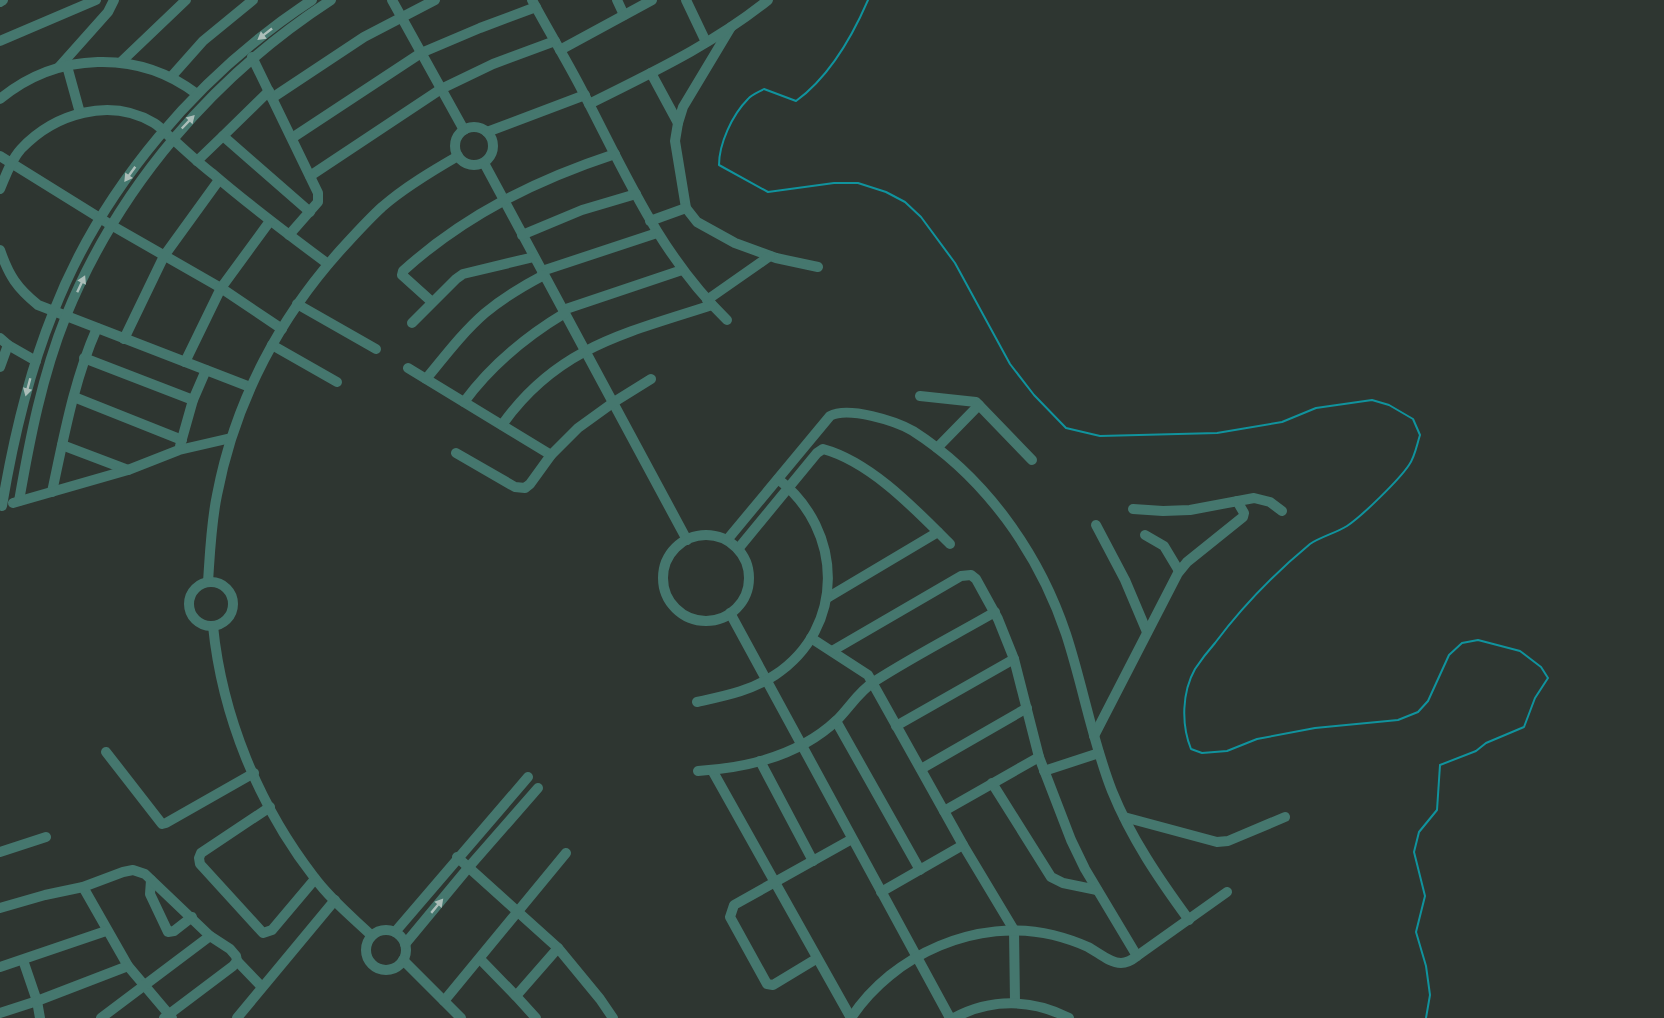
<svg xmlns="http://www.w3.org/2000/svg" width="1664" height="1018" viewBox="0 0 1664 1018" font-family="'Sofia Sans Condensed',sans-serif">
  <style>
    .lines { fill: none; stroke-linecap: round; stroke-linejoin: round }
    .stream { stroke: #10939d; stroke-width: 2 }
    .minor { stroke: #45776e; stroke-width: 10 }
    .oneway { fill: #acbeb9 }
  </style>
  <rect width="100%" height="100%" fill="#2e3631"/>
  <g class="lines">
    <path class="stream" d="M868,0C852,37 829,77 796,101L764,89C759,92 752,94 748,99C732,115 719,144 719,165L768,192L834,183H858L886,192L905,202L921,217L955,263L1010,364L1034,395L1066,428L1100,436L1217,433L1282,422L1316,408L1372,400L1389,405L1413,419L1420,435C1417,444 1415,457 1409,465C1399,480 1362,516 1347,526C1336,533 1320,537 1310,544C1275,573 1242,607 1215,643C1208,651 1201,660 1195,669C1182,692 1181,724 1191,749L1202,753L1227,751L1257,739L1315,728L1398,720L1418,712L1428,701L1449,655L1462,643L1478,640L1520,651L1541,667L1548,678L1535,698L1524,727L1486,743L1476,751L1440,765L1437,810L1419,832L1414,852L1425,896L1416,932L1426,966L1430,995L1426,1018"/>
    <g class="minor">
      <polyline points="392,0 464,130"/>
      <path d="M532,0C549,32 569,64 585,96C627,177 661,256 727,320"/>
      <polyline points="617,0 624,15"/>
      <polyline points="686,0 706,42"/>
      <polyline points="0,2 3,0"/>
      <polyline points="731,27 683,107 678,123 675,141 686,208 697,222 735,243 776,258 818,267"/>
      <polyline points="0,41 96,0"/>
      <polyline points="560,50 652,0"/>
      <polyline points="252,57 318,193 318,202 289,235"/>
      <polyline points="121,62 186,0"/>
      <polyline points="67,66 80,113"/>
      <polyline points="59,67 108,12 114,0"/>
      <polyline points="651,73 678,123"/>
      <polyline points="171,77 203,41 253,0"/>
      <polyline points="272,98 364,37 435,0"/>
      <path d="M0,99C57,52 138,49 197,94"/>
      <path d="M589,104C651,73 715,43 768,0"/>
      <circle cx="474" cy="146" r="19"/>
      <polyline points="487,132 585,95"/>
      <polyline points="223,136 269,91"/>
      <polyline points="292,138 421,53 480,28 536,7"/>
      <polyline points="0,156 111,225 221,288 282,329"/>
      <polyline points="197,161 223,136 310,212"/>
      <polyline points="484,163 687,540"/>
      <polyline points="310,176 441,89 493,64 555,41"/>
      <path d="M0,189C6,175 11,160 21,149C55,113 110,97 154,123C162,128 168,136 175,141C187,152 200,164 213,174C250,206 289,235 328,264"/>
      <polyline points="650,221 686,208"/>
      <polyline points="522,235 582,210 636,194"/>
      <path d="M0,250C9,276 17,288 38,305L250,387"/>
      <polyline points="542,271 657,233"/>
      <polyline points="707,300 770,256"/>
      <path d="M432,302L402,275L403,271C465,215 536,180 615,154"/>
      <polyline points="297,304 376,349"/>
      <polyline points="563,310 682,270"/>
      <polyline points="412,323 456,279 463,274 534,257"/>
      <polyline points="0,338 8,345 36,361"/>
      <polyline points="124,339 164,256 219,180"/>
      <polyline points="272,345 337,382"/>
      <polyline points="84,358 193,400"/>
      <polyline points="185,362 221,288 270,221"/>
      <polyline points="0,367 8,345"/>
      <polyline points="408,368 551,455"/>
      <path d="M426,379C445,356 463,332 485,313C503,298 523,286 544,275"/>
      <polyline points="920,396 976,402 1032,460"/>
      <polyline points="74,397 182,440"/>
      <path d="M464,402C492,364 525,337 565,313"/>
      <path d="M502,425C557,347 626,333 712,305"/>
      <polyline points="62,445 128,470"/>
      <polyline points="180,446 193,400 206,370"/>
      <polyline points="937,448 979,405"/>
      <polyline points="456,453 515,487 525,488 530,484 551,455 578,428 614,402 651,379"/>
      <path d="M52,492C64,436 74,380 97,328"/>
      <path d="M19,501C30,438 42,376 66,316C119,186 214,76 331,0"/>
      <polyline points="13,503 128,470 179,450 231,438"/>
      <path d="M2,506C13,440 28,375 53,313C102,187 199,74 312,0"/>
      <polyline points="1133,509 1163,511 1190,510 1254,498 1270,502 1282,511"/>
      <polyline points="1096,525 1125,580 1147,632"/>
      <polyline points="1145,535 1164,546 1179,571"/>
      <circle cx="706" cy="578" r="43"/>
      <path d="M727,540L830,416C848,406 896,421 913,431C985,477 1039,553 1066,634C1083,686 1092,740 1112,791C1131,838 1159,879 1189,920"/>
      <path d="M738,549L817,453L823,449C871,462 916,510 950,544"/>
      <circle cx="211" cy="604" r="22"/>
      <path d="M208,582C210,553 211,524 217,495C235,400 281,314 347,243C358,231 370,218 382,207C405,187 432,171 458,156"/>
      <polyline points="827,598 938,532"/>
      <polyline points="730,613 950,1018"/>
      <path d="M213,626C222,716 259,806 314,877C330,899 352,917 371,935"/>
      <polyline points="811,638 868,675 963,845 1014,930 1015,1002"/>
      <polyline points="832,651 961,576 971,575 976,579 998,619 1014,659 1039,757 1071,840 1085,869 1137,956"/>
      <path d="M697,702C724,696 751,691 775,675C846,628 844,530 778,479"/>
      <polyline points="836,721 920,870"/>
      <polyline points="896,726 1014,659"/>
      <polyline points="1094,736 1178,573 1187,562 1243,517 1244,513 1237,501"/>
      <polyline points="106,752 162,824 166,823 254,773"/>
      <polyline points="760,761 813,861"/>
      <polyline points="921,769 1027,708"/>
      <polyline points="712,770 851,1018"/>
      <path d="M698,771C747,768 800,755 837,720C850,707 859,691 875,681C914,656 955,635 995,612"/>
      <polyline points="1044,771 1099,753"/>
      <polyline points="992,783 1051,877 1063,883 1097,890"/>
      <polyline points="270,807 201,853 199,858 200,864 263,933 272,930 315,879"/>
      <polyline points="944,811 1039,757"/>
      <polyline points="1124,817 1217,842 1228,841 1285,817"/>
      <polyline points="0,852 46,837"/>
      <polyline points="457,857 558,948 600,999 613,1018"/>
      <polyline points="151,880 150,894 168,932 174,931 192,917"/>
      <polyline points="83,887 128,966 172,1018"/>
      <polyline points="881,892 963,845"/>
      <polyline points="0,908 45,895 83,887 123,872 133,870 145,874 210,936 230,949 236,956 237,961 233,966 164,1018"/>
      <circle cx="386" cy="950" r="20"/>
      <polyline points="395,932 528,777"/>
      <polyline points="405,944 468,868 538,788"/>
      <polyline points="480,959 516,996"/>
      <polyline points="816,959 773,985 767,984 730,917 734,905 852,839"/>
      <polyline points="23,960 37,1001 40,1018"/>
      <polyline points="403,960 461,1018"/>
      <polyline points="237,961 262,987"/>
      <polyline points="0,967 106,931"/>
      <polyline points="444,1001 566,853"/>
      <polyline points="0,1013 37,1001 128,966"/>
      <polyline points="101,1018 210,936"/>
      <polyline points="237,1018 335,900"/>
      <polyline points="536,1018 516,996 558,948"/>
      <path d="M851,1018C893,954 978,917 1053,935C1065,938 1077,942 1088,947C1098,952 1109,963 1121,963C1127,963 1132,960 1137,956L1227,892"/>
      <path d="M954,1018C991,998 1032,999 1069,1018"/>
    </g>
  </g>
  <defs><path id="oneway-solid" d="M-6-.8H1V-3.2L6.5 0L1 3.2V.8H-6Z" transform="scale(1.5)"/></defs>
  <g class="oneway">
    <use href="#oneway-solid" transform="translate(265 34) rotate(142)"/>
    <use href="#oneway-solid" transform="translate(188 122) rotate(-46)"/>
    <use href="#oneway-solid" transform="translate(130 174) rotate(126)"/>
    <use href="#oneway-solid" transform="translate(81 284) rotate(-65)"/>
    <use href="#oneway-solid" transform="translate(28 387) rotate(105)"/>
    <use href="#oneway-solid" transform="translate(437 906) rotate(-50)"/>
  </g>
</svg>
